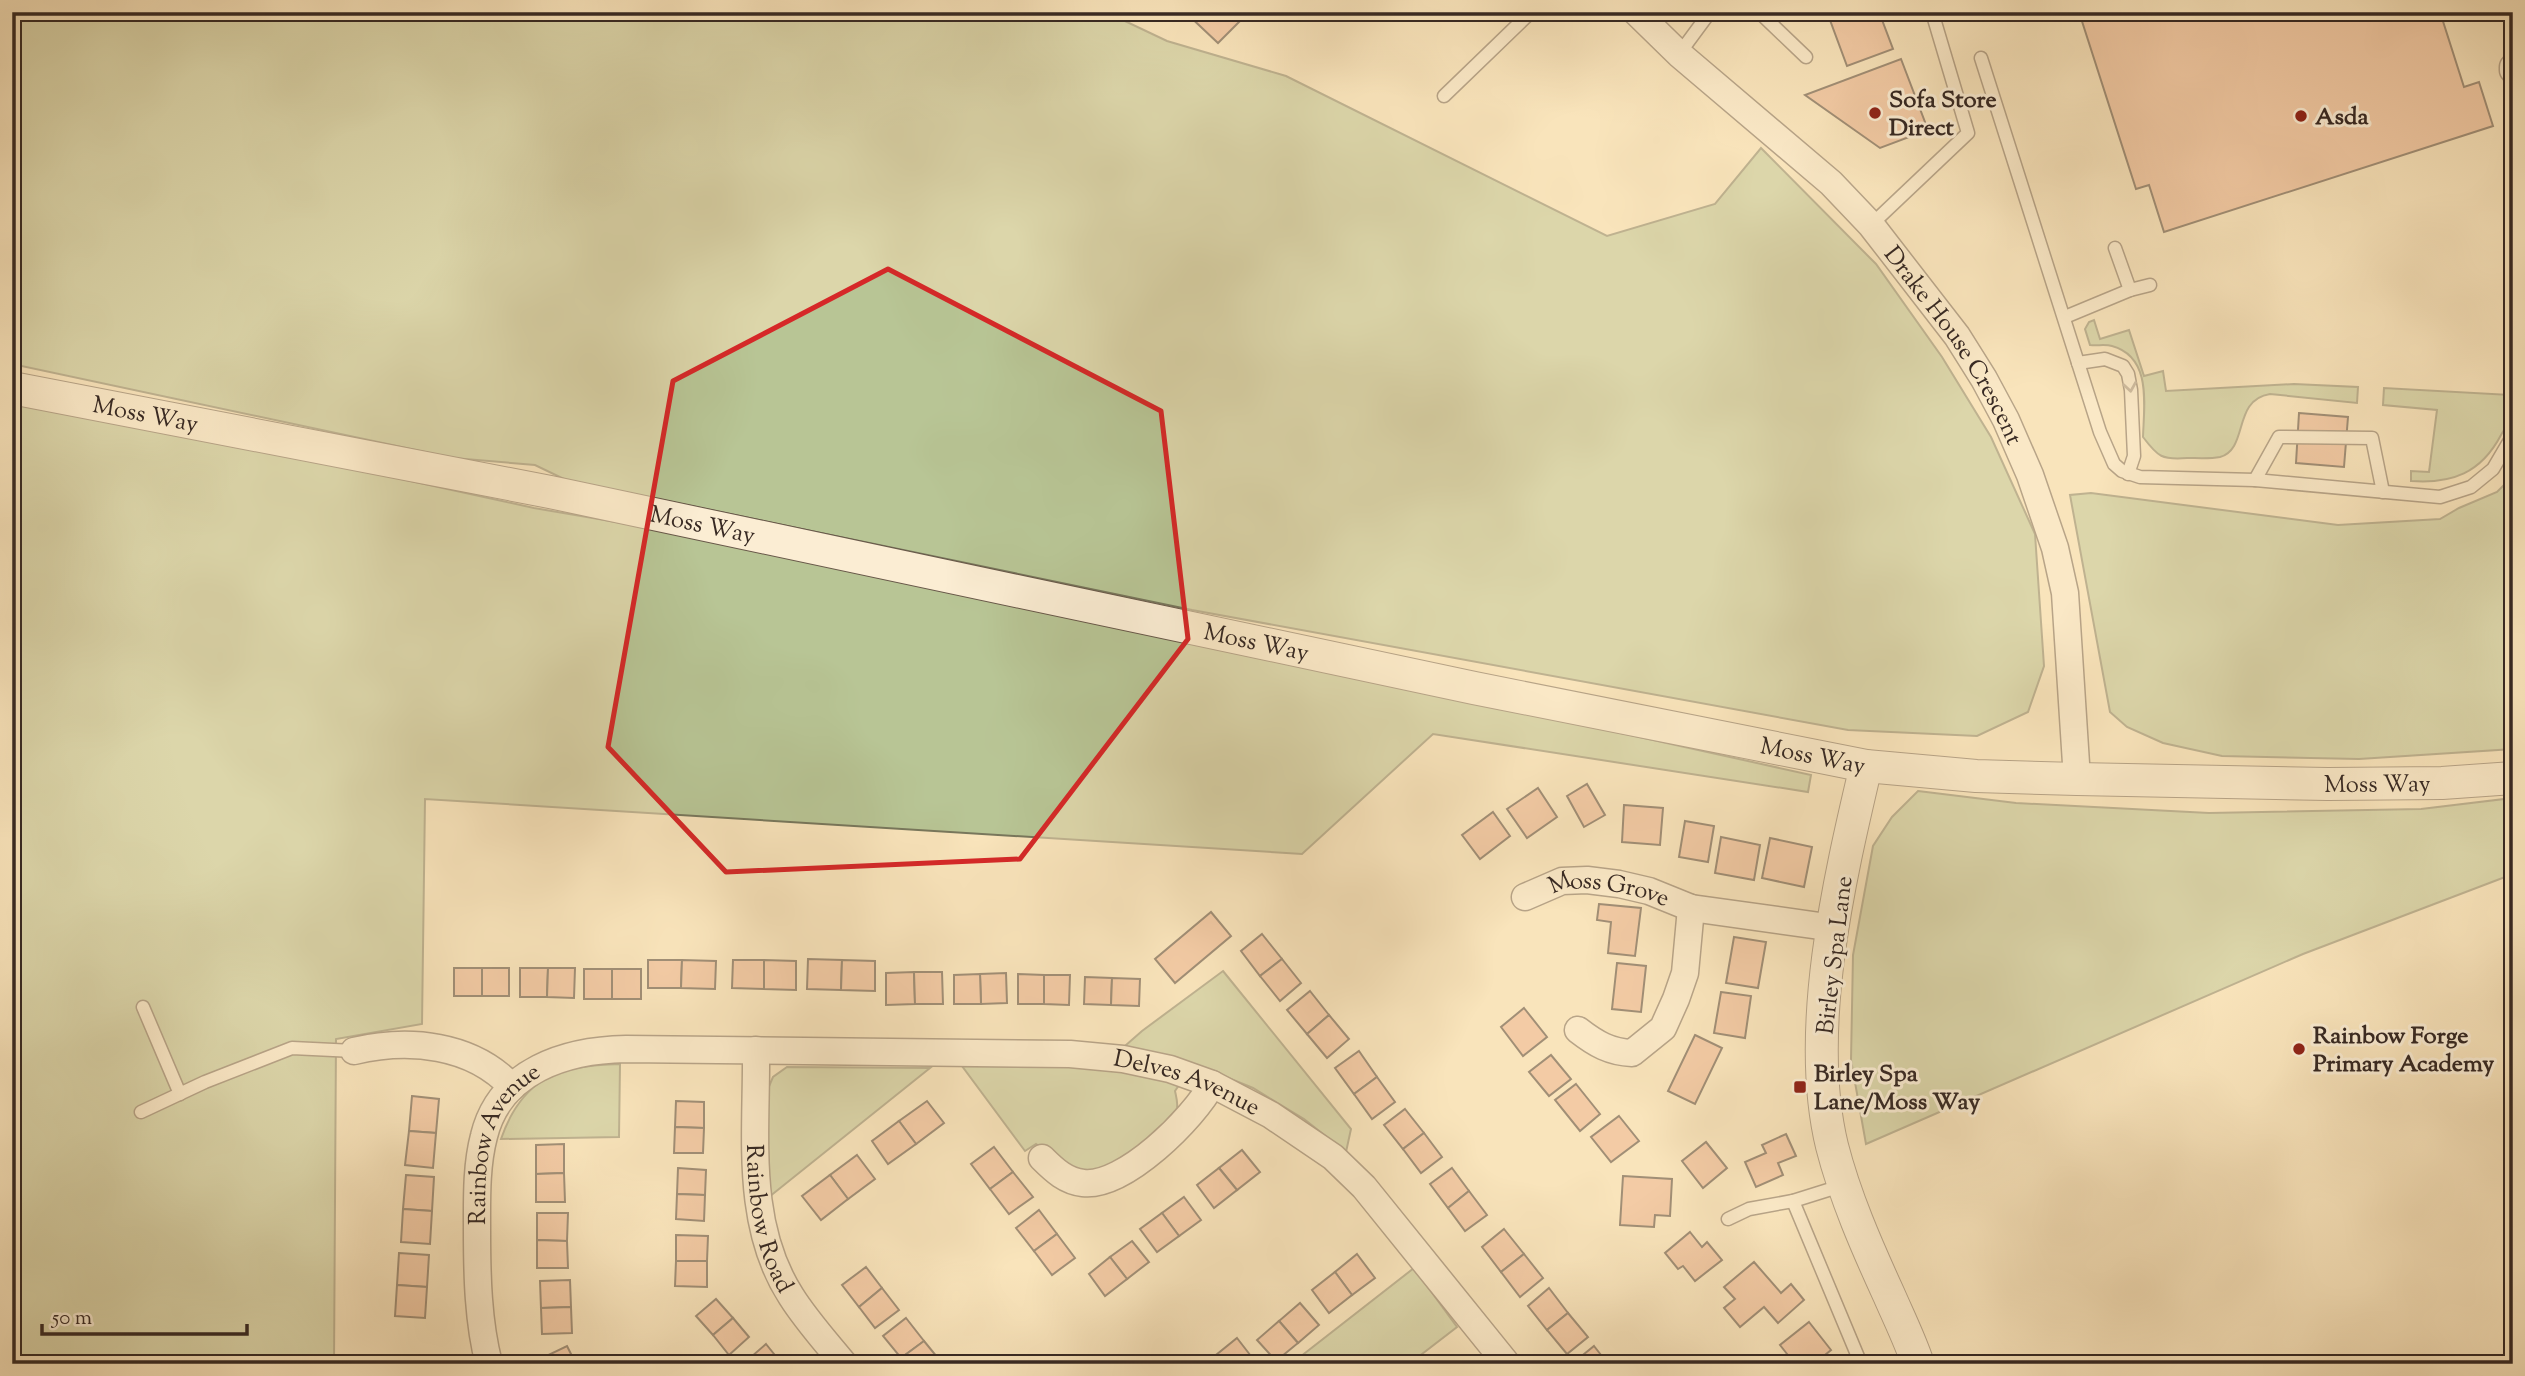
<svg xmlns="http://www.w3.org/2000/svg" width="2525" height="1376" viewBox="0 0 2525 1376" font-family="'Sorts Mill Goudy',serif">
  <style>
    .green { fill: #b8c595; stroke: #78775c; stroke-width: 2 }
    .building { fill: #ecae89; stroke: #372923; stroke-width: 2 }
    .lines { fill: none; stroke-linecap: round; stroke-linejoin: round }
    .service-casing { stroke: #685849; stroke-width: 15 }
    .minor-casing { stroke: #685849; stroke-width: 29 }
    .tertiary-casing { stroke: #685849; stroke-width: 34 }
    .service { stroke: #fbedd3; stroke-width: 12 }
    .minor { stroke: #fbedd3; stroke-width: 26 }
    .tertiary { stroke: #fbedd3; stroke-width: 32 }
    .oneway { stroke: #998b7b }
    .marked { fill: none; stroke: #d62828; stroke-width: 5; stroke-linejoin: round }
    .poi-dot { fill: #8f2418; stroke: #fbedd3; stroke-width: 2.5 }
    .labels { text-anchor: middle; stroke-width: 6; stroke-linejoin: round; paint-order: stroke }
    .poi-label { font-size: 24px; font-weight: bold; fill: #372923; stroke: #fbedd3; text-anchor: start }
    .street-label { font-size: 24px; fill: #372923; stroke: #fbedd3 }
  </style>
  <rect width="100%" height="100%" fill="#f9e4bb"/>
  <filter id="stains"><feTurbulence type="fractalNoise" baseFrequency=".00286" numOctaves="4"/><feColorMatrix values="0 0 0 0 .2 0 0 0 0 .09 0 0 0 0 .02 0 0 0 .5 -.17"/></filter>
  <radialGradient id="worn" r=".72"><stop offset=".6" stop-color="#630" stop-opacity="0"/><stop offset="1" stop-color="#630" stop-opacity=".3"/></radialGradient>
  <g class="green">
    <polygon points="12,12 1106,12 1167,41 1286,76 1607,236 1715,204 1761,148 1876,264 1942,357 1991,437 2035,534 2044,666 2028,712 1977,736 1848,730 1192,610 566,480 535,465 453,458 12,364"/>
    <path d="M2094,320L2100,339L2129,330L2144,376L2163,371L2166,391L2294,384L2358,387L2357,403L2270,394C2232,400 2249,449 2220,457C2210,459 2197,458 2187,458C2162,460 2158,457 2143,437C2144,405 2152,357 2112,346C2105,344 2097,346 2090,345L2085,329L2089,322Z"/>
    <path d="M2511,373H2513C2513,385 2514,399 2513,411C2512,419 2505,428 2501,435C2481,473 2452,484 2411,481V471L2429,472L2437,410L2383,405L2384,388L2510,395Z"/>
    <polygon points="12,400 388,476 534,508 768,548 1238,648 1811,775 1808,792 1433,734 1302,854 425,799 422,1024 336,1039 334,1364 12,1364"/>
    <polygon points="2513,476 2513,749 2359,759 2222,756 2163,743 2127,727 2110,712 2070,495 2091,493 2338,525 2440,519 2459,508 2497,492"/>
    <polygon points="1918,791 2016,803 2209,813 2421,809 2513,798 2513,874 2303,954 1866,1144 1851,1060 1853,955 1873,846 1892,817"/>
    <path d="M1223,971L1351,1129L1346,1152L1304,1119L1253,1088L1194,1064L1175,1091C1176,1096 1178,1102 1177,1108C1171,1133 1111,1163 1089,1176L1070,1169L1036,1144L1025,1151L962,1066L1101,1067L1142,1031Z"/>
    <path d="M620,1064L619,1137L501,1139C522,1078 559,1065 620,1064Z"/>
    <polygon points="787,1067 930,1068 769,1197 767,1091 773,1077"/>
    <polygon points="1414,1268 1457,1327 1409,1364 1291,1364"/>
  </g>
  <g class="building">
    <polygon points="1185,12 1249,12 1218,43"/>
    <polygon points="1827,12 1879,12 1893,49 1847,66"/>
    <polygon points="2079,12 2440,12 2464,87 2479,82 2493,126 2164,232 2149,185 2136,189"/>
    <polygon points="1901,59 1928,130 1880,148 1805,95"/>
    <polygon points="2299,413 2348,417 2344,467 2296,463"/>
    <polygon points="1587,784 1605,815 1584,827 1567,796"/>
    <polygon points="1538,788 1557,817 1527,838 1507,809"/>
    <polygon points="1624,805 1663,808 1660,845 1622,842"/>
    <polygon points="1493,812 1510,836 1480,859 1462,835"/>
    <polygon points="1685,821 1714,826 1708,862 1679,857"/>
    <polygon points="1721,837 1760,845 1754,880 1715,873"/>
    <polygon points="1770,838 1812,847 1804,887 1762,878"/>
    <polygon points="1599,904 1641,908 1635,956 1608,953 1611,922 1597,920"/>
    <polygon points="1211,912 1231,936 1175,983 1155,959"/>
    <polygon points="1262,934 1282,959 1260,976 1241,951"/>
    <polygon points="1734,937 1766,942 1758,988 1726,983"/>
    <polygon points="808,959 842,960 841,990 807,989"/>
    <polygon points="1282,959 1301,983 1280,1001 1260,976"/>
    <polygon points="648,960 682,960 681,988 648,988"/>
    <polygon points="682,960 716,961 715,989 681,988"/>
    <polygon points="733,960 764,960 764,989 732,988"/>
    <polygon points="764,960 796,961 796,990 764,989"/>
    <polygon points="842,960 875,961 875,991 841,990"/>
    <polygon points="1617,963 1646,966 1641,1012 1612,1009"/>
    <rect x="454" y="968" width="28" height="28"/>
    <rect x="482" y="968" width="27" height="28"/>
    <polygon points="520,968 548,968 547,997 520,997"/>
    <polygon points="548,968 575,968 574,998 547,997"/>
    <rect x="584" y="969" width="28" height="30"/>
    <rect x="612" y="969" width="29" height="30"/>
    <polygon points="914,972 915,1004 886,1005 886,973"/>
    <polygon points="914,972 942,972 943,1004 915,1004"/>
    <polygon points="1006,973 1007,1003 981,1004 980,974"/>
    <polygon points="980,974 981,1004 954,1004 954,975"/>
    <polygon points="1018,974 1044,975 1044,1004 1018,1004"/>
    <polygon points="1044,975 1070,975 1069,1005 1044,1004"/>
    <polygon points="1085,977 1112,978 1111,1005 1084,1004"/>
    <polygon points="1112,978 1140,979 1139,1006 1111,1005"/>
    <polygon points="1310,991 1329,1015 1307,1034 1287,1010"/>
    <polygon points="1721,992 1751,996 1745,1038 1714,1033"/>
    <polygon points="1524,1008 1547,1037 1523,1056 1501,1027"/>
    <polygon points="1329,1015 1349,1039 1327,1058 1307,1034"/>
    <polygon points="1695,1035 1722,1048 1695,1104 1668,1091"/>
    <polygon points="1359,1051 1377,1077 1354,1094 1335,1068"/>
    <polygon points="1551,1055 1571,1079 1549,1096 1529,1072"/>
    <polygon points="1377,1077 1395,1102 1372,1119 1354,1094"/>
    <polygon points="1576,1084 1600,1114 1580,1131 1555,1100"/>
    <polygon points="412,1096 439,1099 436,1133 409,1131"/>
    <polygon points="676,1101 704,1102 704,1128 675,1127"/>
    <polygon points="927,1101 944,1123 916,1144 899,1121"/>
    <polygon points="1405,1109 1424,1133 1403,1149 1384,1125"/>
    <polygon points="1619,1116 1639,1141 1611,1162 1591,1137"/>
    <polygon points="899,1121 916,1144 888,1164 872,1141"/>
    <polygon points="675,1127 704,1128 703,1153 674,1153"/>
    <polygon points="409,1131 436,1133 433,1168 405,1165"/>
    <polygon points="1424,1133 1442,1157 1421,1173 1403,1149"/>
    <polygon points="1786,1134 1796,1156 1778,1163 1783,1175 1756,1187 1745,1162 1766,1153 1762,1145"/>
    <polygon points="1706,1142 1727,1168 1703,1188 1682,1161"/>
    <polygon points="564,1144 564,1173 536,1174 536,1145"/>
    <polygon points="994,1147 1013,1172 990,1189 971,1164"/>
    <polygon points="1242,1150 1260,1172 1237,1190 1219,1168"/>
    <polygon points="857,1155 875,1179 848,1199 830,1175"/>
    <polygon points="678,1168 706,1170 705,1195 677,1194"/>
    <polygon points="1219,1168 1237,1190 1214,1208 1197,1185"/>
    <polygon points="1452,1168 1469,1191 1448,1208 1430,1184"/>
    <polygon points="1013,1172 1033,1197 1009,1214 990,1189"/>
    <polygon points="564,1173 565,1202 536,1202 536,1174"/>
    <polygon points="406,1175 434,1177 432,1211 403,1209"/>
    <polygon points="830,1175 848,1199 821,1220 802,1196"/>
    <polygon points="1623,1176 1672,1179 1670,1216 1655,1215 1654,1227 1620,1225"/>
    <polygon points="1469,1191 1487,1215 1465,1231 1448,1208"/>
    <polygon points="677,1194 705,1195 704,1221 676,1219"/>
    <polygon points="1184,1197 1201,1220 1179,1236 1162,1213"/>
    <polygon points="403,1209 432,1211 430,1244 401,1242"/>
    <polygon points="1039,1210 1057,1234 1034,1251 1016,1228"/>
    <polygon points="537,1213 568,1213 567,1241 537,1240"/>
    <polygon points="1162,1213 1179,1236 1157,1252 1140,1229"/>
    <polygon points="1504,1229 1524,1254 1501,1272 1482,1247"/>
    <polygon points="1690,1232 1702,1247 1707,1242 1722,1260 1695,1281 1683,1266 1678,1269 1665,1253"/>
    <polygon points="1057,1234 1075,1258 1052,1275 1034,1251"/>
    <polygon points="676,1235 708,1236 707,1261 676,1261"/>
    <polygon points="537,1240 567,1241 568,1268 537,1268"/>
    <polygon points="1132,1241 1149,1262 1127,1279 1110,1257"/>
    <polygon points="399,1253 429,1255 427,1287 397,1285"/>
    <polygon points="1357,1254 1375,1278 1352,1295 1335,1272"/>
    <polygon points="1524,1254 1543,1278 1520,1297 1501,1272"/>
    <polygon points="1110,1257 1127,1279 1105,1296 1089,1274"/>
    <polygon points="676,1261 707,1261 707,1287 675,1286"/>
    <polygon points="1754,1262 1781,1293 1791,1284 1804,1300 1778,1323 1764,1307 1740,1327 1724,1308 1735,1299 1724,1287"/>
    <polygon points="866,1267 882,1288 859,1307 842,1285"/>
    <polygon points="1335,1272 1352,1295 1329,1313 1312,1290"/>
    <polygon points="570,1280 571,1307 541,1308 540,1281"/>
    <polygon points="397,1285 427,1287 425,1318 395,1316"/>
    <polygon points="882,1288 899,1310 875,1328 859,1307"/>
    <polygon points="1549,1288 1568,1313 1547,1330 1528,1306"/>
    <polygon points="716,1299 733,1318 713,1335 696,1316"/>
    <polygon points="1300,1303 1319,1325 1298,1343 1279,1321"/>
    <polygon points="571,1307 572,1333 542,1334 541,1308"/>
    <polygon points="1568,1313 1588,1337 1567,1354 1547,1330"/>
    <polygon points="733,1318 749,1337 729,1355 713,1335"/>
    <polygon points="906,1318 924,1341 901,1358 883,1336"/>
    <polygon points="1279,1321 1298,1343 1276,1361 1257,1340"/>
    <polygon points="1809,1322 1831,1350 1814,1364 1795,1364 1780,1345"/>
    <polygon points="1237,1338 1254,1360 1249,1364 1223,1364 1216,1355"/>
    <polygon points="924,1341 942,1363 906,1364 901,1358"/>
    <polygon points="766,1344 782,1364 743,1364"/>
    <polygon points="567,1346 576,1364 542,1364 540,1359"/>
    <polygon points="1594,1346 1608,1364 1574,1364 1573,1363"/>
  </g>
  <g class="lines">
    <defs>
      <g id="service">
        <polyline points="1759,12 1806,57"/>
        <polyline points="1679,54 1710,12"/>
        <polyline points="1981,58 2100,432 2114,464 2122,471 2140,477 2255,480 2440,497 2471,487 2493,469 2513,435"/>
        <polyline points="1444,96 1531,12"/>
        <polyline points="1871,225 1968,133 1932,12"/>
        <polyline points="2115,248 2130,290"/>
        <polyline points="2065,317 2130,290 2150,285"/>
        <polyline points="2078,363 2105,359 2123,366 2128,374 2131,390 2134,456 2128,474"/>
        <polyline points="2255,480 2279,437 2372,438 2383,492"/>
        <polyline points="143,1007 180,1094"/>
        <polyline points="141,1112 205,1082 292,1048 354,1051"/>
        <polyline points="1793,1201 1861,1364"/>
        <polyline points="1728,1219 1749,1209 1793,1201 1844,1185"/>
      </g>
      <g id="minor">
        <path id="s1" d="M1636,12L1679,54L1831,183L1871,225L1957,336L1984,379L2006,420L2030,475L2055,548L2065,593L2077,779"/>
        <polyline points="2513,67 2513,70"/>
        <path id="s2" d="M1525,897L1562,881L1587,880L1619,884L1649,891L1691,908L1834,928"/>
        <path d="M1578,1030C1596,1044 1610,1052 1632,1053L1663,1028L1676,999L1685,973L1691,908"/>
        <path id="s3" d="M756,1050C757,1133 744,1223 791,1296C806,1320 826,1342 844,1364"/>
        <path d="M354,1051C409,1038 472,1044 512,1087"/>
        <path d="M1042,1158C1055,1171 1066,1181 1083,1183C1124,1188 1194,1118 1212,1084"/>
        <path id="s4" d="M489,1364C478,1322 477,1275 477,1231C477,1200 476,1166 484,1136C500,1070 567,1050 626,1049L1070,1054L1123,1059L1170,1069L1212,1084L1271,1115L1333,1157L1364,1187L1507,1364"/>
      </g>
      <g id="tertiary">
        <path id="s5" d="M12,388L550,492L1474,688L1866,766L1976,776L2077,779L2328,784L2442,783L2513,778"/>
        <path d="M1866,766C1839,880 1804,1031 1832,1146C1845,1197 1867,1247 1889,1295C1899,1318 1910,1340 1918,1364"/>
      </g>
    </defs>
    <use href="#service" class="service-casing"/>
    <use href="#minor" class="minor-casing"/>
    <use href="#tertiary" class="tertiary-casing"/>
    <use href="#service" class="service"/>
    <use href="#minor" class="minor"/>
    <use href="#tertiary" class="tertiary"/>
  </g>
  <defs><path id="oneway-chevron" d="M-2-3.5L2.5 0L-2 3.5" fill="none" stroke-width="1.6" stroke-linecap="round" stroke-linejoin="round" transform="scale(1.75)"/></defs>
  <use class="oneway" href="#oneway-chevron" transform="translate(2130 387) rotate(81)"/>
  <path d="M0 0H2525V1376H0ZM888,269L1161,411L1188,639L1020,859L726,872L608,747L673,381Z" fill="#f9e4bb" fill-opacity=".55" fill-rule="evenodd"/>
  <path class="marked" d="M888,269L1161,411L1188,639L1020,859L726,872L608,747L673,381Z"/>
  <g class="poi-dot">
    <circle cx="1875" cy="113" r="7"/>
    <circle cx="2301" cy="116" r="7"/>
    <circle cx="2299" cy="1049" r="7"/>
    <rect x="1793" y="1080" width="14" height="14" rx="3.5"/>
  </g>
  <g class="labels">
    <g class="poi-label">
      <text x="1889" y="107">Sofa Store<tspan x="1889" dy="28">Direct</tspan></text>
      <text x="2315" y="124">Asda</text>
      <text x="2313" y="1043">Rainbow Forge<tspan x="2313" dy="28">Primary Academy</tspan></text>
      <text x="1814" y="1081">Birley Spa<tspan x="1814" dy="28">Lane/Moss Way</tspan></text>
    </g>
    <g class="street-label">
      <text dy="8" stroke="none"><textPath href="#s1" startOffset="464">Drake House Crescent</textPath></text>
      <text dy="8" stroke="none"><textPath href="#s5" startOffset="136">Moss Way</textPath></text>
      <text dy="8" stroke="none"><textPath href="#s5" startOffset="704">Moss Way</textPath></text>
      <text dy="8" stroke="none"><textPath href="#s5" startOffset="1270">Moss Way</textPath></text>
      <text dy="8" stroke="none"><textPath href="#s5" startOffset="1838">Moss Way</textPath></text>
      <text dy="8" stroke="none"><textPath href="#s5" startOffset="2404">Moss Way</textPath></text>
      <text dy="8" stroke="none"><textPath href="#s2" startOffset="88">Moss Grove</textPath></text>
      <text transform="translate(1834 955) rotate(-83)" y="8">Birley Spa Lane</text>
      <text dy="8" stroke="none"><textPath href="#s4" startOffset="975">Delves Avenue</textPath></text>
      <text dy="8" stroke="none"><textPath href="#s4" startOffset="229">Rainbow Avenue</textPath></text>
      <text dy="8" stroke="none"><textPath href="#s3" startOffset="170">Rainbow Road</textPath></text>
    </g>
  </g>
  <rect width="2525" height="1376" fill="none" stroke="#f9e4bb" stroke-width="42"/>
  <rect x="14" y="14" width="2497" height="1348" fill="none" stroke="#372923" stroke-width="3.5"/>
  <rect x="21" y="21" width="2483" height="1334" fill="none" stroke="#372923" stroke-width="2"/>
  <path d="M42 1324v10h205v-10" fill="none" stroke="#372923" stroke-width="3.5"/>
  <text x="52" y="1324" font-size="21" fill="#372923" stroke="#fbedd3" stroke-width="5" paint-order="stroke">50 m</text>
  <rect width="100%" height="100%" filter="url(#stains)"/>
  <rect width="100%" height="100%" fill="url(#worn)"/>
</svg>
